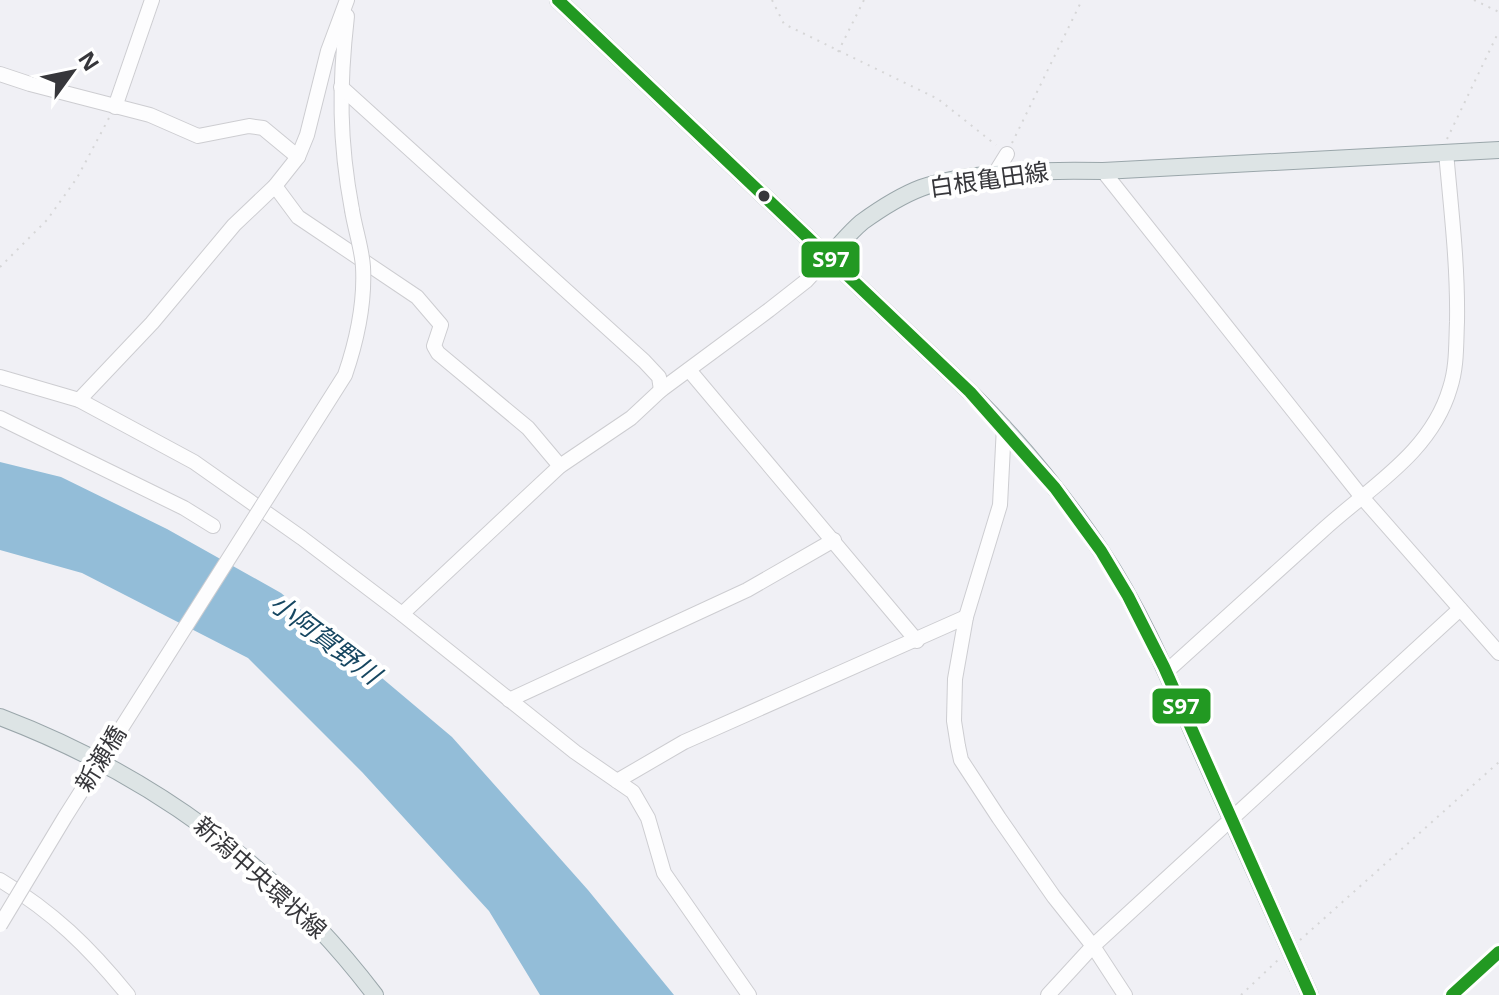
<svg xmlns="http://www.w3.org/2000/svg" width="1499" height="995" viewBox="0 0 1499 995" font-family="'Noto Sans','Noto Sans JP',sans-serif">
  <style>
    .water { fill: #93bdd8 }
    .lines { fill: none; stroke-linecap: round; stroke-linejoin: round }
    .minor-casing { stroke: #cdcdd1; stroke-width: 16 }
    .major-casing { stroke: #9aa6aa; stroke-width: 18 }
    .path { stroke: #d6d6d7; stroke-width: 2; stroke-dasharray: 2 6; stroke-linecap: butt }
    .minor { stroke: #fdfdfe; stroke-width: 14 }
    .major { stroke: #dde4e5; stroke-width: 16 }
    .minor-bridge-casing { stroke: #cdcdd1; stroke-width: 16; stroke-linecap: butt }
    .minor-bridge { stroke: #fdfdfe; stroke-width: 14 }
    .bus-1-casing { stroke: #fff; stroke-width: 18 }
    .bus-1 { stroke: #292; stroke-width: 12 }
    .bus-dot { fill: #37373b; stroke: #fff; stroke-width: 3 }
    .labels { text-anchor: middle; stroke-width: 8; stroke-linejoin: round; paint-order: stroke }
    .street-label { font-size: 24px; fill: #37373b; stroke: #fff }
    .water-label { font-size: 26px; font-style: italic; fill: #174761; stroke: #fff }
    .line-badge { stroke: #fff; stroke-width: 3 }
    .badge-label { font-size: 22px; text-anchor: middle; font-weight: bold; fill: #fff }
  </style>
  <rect width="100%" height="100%" fill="#f0f0f5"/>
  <polygon class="water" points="0,462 61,477 167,529 281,593 452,737 588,890 674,995 540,995 489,911 362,772 248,658 82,573 0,550"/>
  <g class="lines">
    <defs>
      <g id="minor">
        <path d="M347,16C339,86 339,141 352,210"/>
        <polyline points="0,74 30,84 150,115 198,136 249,126 263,128 298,157"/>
        <polyline points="341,87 644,361 659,377 661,390"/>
        <polyline points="115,107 152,0"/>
        <polyline points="1103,171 1361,496 1499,653"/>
        <polyline points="994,175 1007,154"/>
        <polyline points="275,186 298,217 417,297 441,325 434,346 438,353 528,428 560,466"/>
        <polyline points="689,370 917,641"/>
        <polyline points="0,377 79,400 194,462 302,538 402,614 575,752 633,792 648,818 664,873 749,995"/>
        <polyline points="79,400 152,323 234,225 275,186 298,157 307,135 328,51 347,0"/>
        <polyline points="0,418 184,508 213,526"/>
        <polyline points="1004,426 1000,505 966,617 955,679 954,721 958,746 961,760 999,818 1054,897 1093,946 1125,995"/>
        <polyline points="402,614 560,466 631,418 661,390 769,310 806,281 828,257"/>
        <path d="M1166,672C1218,625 1271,577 1323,530C1370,487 1431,453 1450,388C1457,367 1456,344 1457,322C1458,265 1451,209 1446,152"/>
        <polyline points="509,700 747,590 834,540"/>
        <polyline points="617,781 684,742 966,617"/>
        <path d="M0,880C53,912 89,947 128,995"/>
        <polyline points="1048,995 1093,946 1460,609"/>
        <polyline points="1452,995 1499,952"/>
      </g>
      <g id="major">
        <path d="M558,0L970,392C1019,441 1062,493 1101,551C1140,609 1168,676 1196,740C1234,825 1272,910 1310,995"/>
        <path d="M828,257C839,246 850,232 862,222C880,209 900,196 921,188C967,171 1053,170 1103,171L1499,150"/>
        <path d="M0,717C150,774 278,867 375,995"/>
      </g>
    </defs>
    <use href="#minor" class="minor-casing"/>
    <use href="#major" class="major-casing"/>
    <g class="path">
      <polyline points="772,0 784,24 938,99 996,145"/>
      <polyline points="1474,0 1499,12"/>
      <polyline points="838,52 864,0"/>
      <polyline points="1447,139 1499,31"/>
      <polyline points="1012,143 1082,0"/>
      <polyline points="0,267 47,220 77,178 109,118"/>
      <polyline points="1300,940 1499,762"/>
      <polyline points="1241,995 1278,960"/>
    </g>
    <use href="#minor" class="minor"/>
    <use href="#major" class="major"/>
    <defs>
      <path id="minor-bridge" d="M0,925L65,817L345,375C357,340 365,304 363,267C362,249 355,229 352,210"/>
    </defs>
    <use href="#minor-bridge" class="minor-bridge-casing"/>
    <use href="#minor-bridge" class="minor-bridge"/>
    <defs>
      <g id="bus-1">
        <polyline points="558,0 970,392 1055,488 1101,551 1128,596 1164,667 1310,995"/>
        <polyline points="1452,995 1499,952"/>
      </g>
    </defs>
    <use href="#bus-1" class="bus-1-casing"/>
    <use href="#bus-1" class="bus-1"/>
  </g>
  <circle class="bus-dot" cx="764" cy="196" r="7"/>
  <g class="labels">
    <g class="street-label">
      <text transform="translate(989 180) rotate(-8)" y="8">白根亀田線</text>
      <text transform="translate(101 759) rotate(-58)" y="8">新瀬橋</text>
      <text transform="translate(260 878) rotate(42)" y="8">新潟中央環状線</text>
    </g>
    <g class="water-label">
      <text transform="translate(325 639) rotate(37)" y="9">小阿賀野川</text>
    </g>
  </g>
  <g class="line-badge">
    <rect x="800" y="240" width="61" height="39" rx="8" fill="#292"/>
    <rect x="1151" y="687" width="61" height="38" rx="8" fill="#292"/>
  </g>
  <g class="badge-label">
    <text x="831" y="267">S97</text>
    <text x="1181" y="714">S97</text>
  </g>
  <g transform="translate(72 72) rotate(57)" stroke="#ffffff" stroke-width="6" paint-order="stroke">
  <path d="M0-6L14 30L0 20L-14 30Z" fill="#37373b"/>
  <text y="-12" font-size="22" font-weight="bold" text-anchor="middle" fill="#37373b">N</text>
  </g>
</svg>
